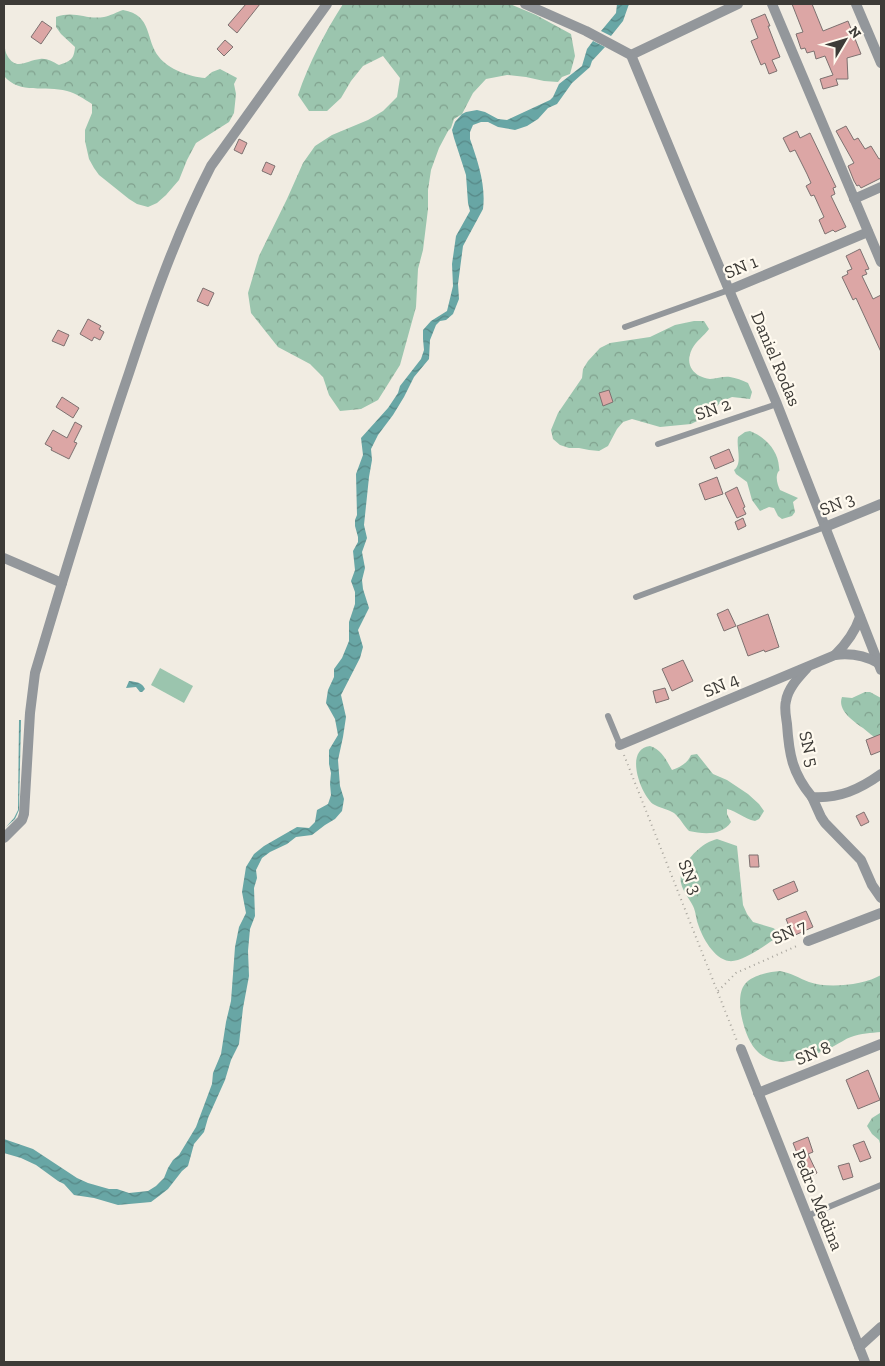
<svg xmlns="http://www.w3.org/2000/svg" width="885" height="1366" viewBox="0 0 885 1366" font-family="'Zilla Slab',serif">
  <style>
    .grass { fill: #9bc5ae }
    .forest { fill: url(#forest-crowns) }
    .water { fill: url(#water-waves) }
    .building { fill: #dca6a5; stroke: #7d7170 }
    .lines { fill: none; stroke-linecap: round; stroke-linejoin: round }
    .path { stroke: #a8a59d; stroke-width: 2; stroke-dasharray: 1 4; stroke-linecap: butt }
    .service { stroke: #93979b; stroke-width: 6 }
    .minor { stroke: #93979b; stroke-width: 10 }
    .labels { text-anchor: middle; stroke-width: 4.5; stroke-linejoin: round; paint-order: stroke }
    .street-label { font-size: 18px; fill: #3d3b37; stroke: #fffaef }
  </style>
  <defs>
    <pattern id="forest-crowns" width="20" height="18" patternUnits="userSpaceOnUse" patternTransform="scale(1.25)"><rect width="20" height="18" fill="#9bc5ae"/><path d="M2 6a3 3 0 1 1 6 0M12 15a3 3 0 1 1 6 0" fill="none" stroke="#80a18e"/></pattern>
    <pattern id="water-waves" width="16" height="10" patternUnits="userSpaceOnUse" patternTransform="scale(1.25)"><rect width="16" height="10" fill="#68a6a5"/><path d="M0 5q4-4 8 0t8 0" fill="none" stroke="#578887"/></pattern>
  </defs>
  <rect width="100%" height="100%" fill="#f1ece2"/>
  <polygon class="grass" points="160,668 193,686 184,703 151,685"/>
  <g class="forest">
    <path d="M343,4H510L536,15L571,34L575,56L570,74L562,77L558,82L544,81L526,77L507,75L486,79L473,93L462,114L454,119L451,128L448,131L439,148L431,170L428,190V209L423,250L418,269L416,307L400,365L378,400L361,409L340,411L329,395L323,377L310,364L278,347L251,313L248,293L259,256L287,199L303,163L315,146L332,135L368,120L383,111L397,97L400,78L383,56L363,66L351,81L341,98L327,111H309L298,95C309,63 325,32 343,4Z"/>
    <path d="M123,10C153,15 145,40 159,57C168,69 190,77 205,78L212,72L220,69L237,78L234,84L236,94L234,113L229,122L196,143L187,160L179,180L166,195L157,203L148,207L137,204L129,199L99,175L94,168L89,159L85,141V130L92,113V104C84,99 76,93 67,91C45,85 20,95 4,76V35C5,41 4,50 7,55C16,72 27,60 40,59C47,58 53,62 59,65C71,61 74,59 75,47L61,34L56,27V17C75,10 86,20 104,17C110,16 117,12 123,10Z"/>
    <path d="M694,321H704L709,329C704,336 696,341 692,349C684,365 694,377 710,379C717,379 723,376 730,377C736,378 742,380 748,383L752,392L750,399L732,397L723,401L699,420L691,424L660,427L632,419L623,422L617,429L608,446L599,451L589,450L579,448H569L560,445L553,439L551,430L558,413L582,378L583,369L588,361L600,348L610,343L650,337L675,325Z"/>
    <path d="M750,431C765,437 778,450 779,467C780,474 779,468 777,475C776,480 778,486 780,490L798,498L793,502L795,512L792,516L782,519L778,516L774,508L769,507L760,511L752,500L747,482L736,474L734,470C743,463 736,448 738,437L745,432Z"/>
    <path d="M865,692H870L881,698V739L879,740C872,736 868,732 863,728C853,721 837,710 842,697L852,698Z"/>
    <path d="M650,746C662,750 666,760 672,770C680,767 687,764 691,755L697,754L713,774L727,780L748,794L759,804L764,811L759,819L755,821C744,819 737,811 727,809V814L731,822C722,836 703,834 689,831C684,826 680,818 674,813C668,809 659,808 653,804C640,793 624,749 650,746Z"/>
    <path d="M717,839L737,846L743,905L747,914L753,922L773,928L782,933C771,942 742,963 729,961C714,959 702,937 698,924C696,919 696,912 693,906C689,898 683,892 681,883C678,868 695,850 707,843C710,841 714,840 717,839Z"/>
    <path d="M780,971C791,973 799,978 809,982C828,989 864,985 881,975V1032C871,1033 861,1033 851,1037C845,1039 840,1043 834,1046C822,1053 788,1065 775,1061C770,1060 762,1056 758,1052C745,1041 733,998 745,984C752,975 769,972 780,971Z"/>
    <polygon points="880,1113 881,1114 881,1147 879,1140 872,1134 867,1126 872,1118"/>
  </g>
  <g class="water">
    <polygon points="617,4 629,4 623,21 611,36 601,31 616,13"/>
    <path d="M593,41L605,47L592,61L590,67L572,83L557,104L548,108L538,119L527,126L515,130L498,127L488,122H481L473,125L470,132V139C478,162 486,185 483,209L463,246L458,284L459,299L453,314L446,320L440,321L436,325L430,340L429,359L414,377L404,397L393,415L378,435L371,449L372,460L369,477L364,525L367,538L362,552L365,568L362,580L363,589L369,608L358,630L363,647L360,658L341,695L346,717L343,737L338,760L340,786L344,799L342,811L335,819L325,825L312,835L296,837L287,844L270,852L262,858L256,870L257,878L254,888L255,916L250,929L248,951L249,976L243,1008L239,1044L231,1060L225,1080L208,1118L204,1132L194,1144L188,1166L182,1171L168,1189L159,1196L151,1202L118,1205L94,1198L74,1195L64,1184L58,1181L36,1165L21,1158L4,1153V1139L33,1149L77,1178L88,1183L109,1189H117L129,1193L148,1191L156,1186L164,1178L168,1168L173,1160L179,1155L196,1127L212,1084L213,1073L221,1054L226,1022L231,1001L235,947L239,927L246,913L242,892L246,867L254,854L264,846L297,827L309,828L315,822L317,810L328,804L331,795L330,784L331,773L329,764V750L338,735L335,719L326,703L328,690L334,677V669L342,658L349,641V622L355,604V592L351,581L355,570L353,551L358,542V537L355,526V520L357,515L356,474L363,455L361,438L388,408L398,393L400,386L421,359L424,350L423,339V330L431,321L447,311L453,286L452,264L456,236L470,211L468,203L466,175L454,138L452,130L455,122L462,114L466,112L477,110L485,112L498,119L507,120L550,100L553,97L559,84L582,66L587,49Z"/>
    <path d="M129,681C136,682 142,682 145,689L142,692H140L136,687L126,688Z"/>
    <polygon points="19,720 21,720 19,810 15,819 6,827 14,818 18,810"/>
  </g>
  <g class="building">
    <polygon points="246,4 260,4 237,33 228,25"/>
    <polygon points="792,4 812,4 823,31 848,21 861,54 847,58 848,79 836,79 838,85 823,89 820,79 833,75 825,56 816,59 814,51 807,53 805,48 801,49 796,34 803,32"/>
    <polygon points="765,14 770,26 768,26 780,57 772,60 777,71 769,74 765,63 761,65 751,41 758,38 751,20"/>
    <polygon points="42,21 52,28 41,44 31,37"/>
    <polygon points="225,40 233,47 224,56 217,49"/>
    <polygon points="846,126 854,140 858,138 865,149 871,146 879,159 881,158 881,178 861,188 859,185 857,186 854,181 848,166 854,163 836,131"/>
    <polygon points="797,131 800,138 810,133 836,187 833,188 835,194 831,196 846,227 835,232 833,230 825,234 819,220 824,217 814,195 811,196 806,186 811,183 807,174 795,150 790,152 783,138"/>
    <polygon points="239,139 247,143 242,154 234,150"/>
    <polygon points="266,162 275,166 271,175 262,171"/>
    <polygon points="860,249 869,269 865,270 867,274 862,276 873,299 881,295 881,352 856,298 853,300 842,277 848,274 847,271 852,269 846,256"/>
    <polygon points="203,288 214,293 208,306 197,301"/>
    <polygon points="88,319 101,326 99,329 104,332 100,340 94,337 92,341 80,334"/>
    <polygon points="58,330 69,335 64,346 52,341"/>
    <polygon points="609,390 613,402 603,406 599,393"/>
    <polygon points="62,397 79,408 73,418 56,407"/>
    <polygon points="75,422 82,426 74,442 77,443 69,459 51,450 52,448 45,444 53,430 67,438"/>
    <polygon points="729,449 734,461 715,469 710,457"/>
    <polygon points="717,477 723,494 705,500 699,484"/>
    <polygon points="737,487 745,507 743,508 746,514 737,518 725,493"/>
    <polygon points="743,518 746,526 738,530 735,522"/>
    <polygon points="728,609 736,626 724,631 717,614"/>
    <polygon points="768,614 779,647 765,652 764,650 748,656 737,626"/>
    <polygon points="683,660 693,681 672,691 662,669"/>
    <polygon points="665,688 669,699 656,703 653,691"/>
    <polygon points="881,734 881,751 871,755 866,740"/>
    <polygon points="864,812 869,822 861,826 856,816"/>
    <polygon points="749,855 758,855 759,867 750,867"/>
    <polygon points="794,881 798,891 778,900 773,890"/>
    <polygon points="806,911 813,927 793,936 786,919"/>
    <polygon points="868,1070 880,1100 858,1109 846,1080"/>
    <polygon points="808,1137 813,1152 808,1154 817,1173 807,1178 793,1143"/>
    <polygon points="864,1141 871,1158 860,1162 853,1145"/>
    <polygon points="849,1163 853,1177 843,1180 838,1166"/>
  </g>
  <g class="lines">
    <g class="path">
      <polyline points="624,755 737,1041"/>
      <polyline points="718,991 736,973 799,945"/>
    </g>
    <g class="service">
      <polyline points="625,327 729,290"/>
      <polyline points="658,444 777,404"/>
      <polyline points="636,597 825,527"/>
      <polyline points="608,716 620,745"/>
      <polyline points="807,1216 881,1185"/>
    </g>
    <g class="minor">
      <polyline points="525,4 586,31 631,55 686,188 777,404 881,670"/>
      <polyline points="772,4 881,262"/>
      <polyline points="856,4 881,63"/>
      <polyline points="631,55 738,4"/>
      <polyline points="854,199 881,187"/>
      <polyline points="729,290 868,232"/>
      <polyline points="825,527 881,504"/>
      <polyline points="4,558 62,583"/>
      <path d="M835,655C846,644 855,632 860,617"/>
      <path d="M807,668C799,677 788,688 786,701C784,708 786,717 787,724C789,754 792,773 812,797C839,799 860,789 881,774"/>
      <path d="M620,745L835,655C851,653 864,655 878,663"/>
      <polyline points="812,797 821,817 825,823 861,860 872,885 881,898"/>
      <path d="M4,838L22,820L24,814L30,713L35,673C65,572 95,472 129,373C152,303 177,232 211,166L327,4"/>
      <polyline points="808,941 881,913"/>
      <polyline points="741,1049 865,1362"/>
      <polyline points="758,1093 881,1044"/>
      <polyline points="859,1347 881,1327"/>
    </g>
  </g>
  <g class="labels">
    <g class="street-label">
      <text transform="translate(741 267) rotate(-22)" y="6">SN 1</text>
      <text transform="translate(776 359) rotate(67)" y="6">Daniel Rodas</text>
      <text transform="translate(713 409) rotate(-19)" y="6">SN 2</text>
      <text transform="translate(837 504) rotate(-21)" y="6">SN 3</text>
      <text transform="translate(721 685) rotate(-23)" y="6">SN 4</text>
      <text transform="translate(809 749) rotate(77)" y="6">SN 5</text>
      <text transform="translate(690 877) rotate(69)" y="6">SN 3</text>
      <text transform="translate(789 932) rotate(-24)" y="6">SN 7</text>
      <text transform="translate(813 1053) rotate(-22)" y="6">SN 8</text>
      <text transform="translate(818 1200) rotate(68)" y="6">Pedro Medina</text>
    </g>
  </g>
  <rect width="885" height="1366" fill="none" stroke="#3d3b37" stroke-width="10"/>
  <g transform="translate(845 40) rotate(52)" stroke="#fffaef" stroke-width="4" paint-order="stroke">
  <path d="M0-4L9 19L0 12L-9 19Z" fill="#3d3b37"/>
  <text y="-8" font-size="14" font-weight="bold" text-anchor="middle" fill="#3d3b37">N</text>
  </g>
</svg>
